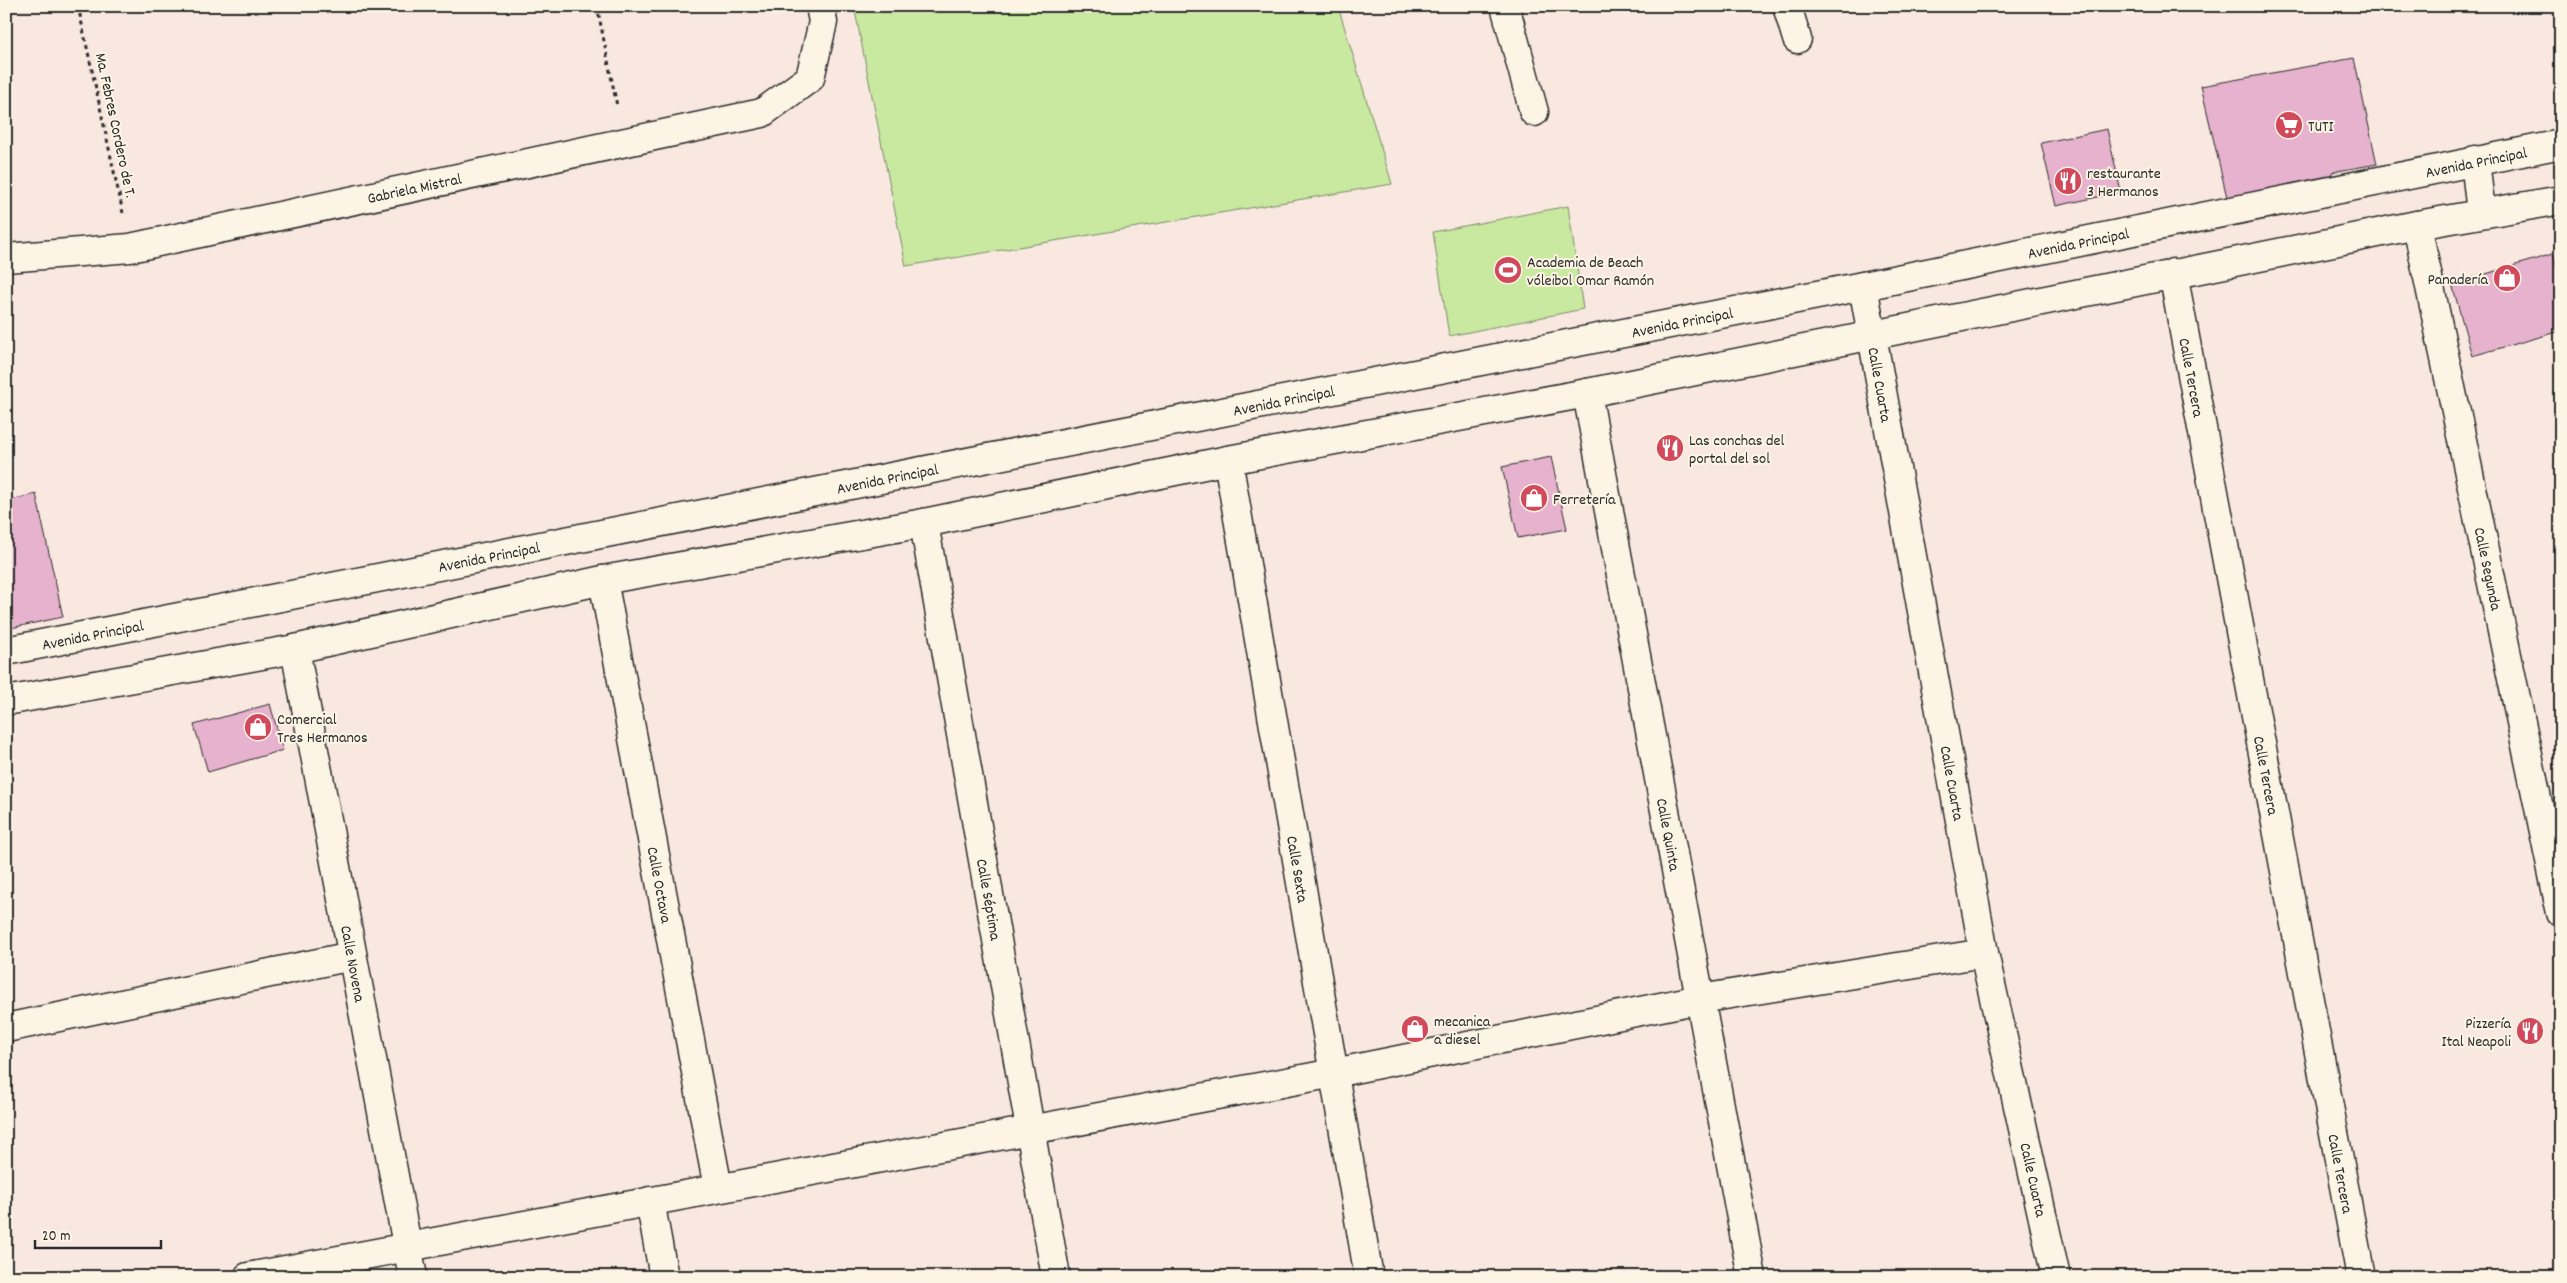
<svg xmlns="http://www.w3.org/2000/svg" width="2567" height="1283" viewBox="0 0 2567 1283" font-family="Dekko,sans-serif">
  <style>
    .green { fill: #c9e9a1; stroke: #7a8a66 }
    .building { fill: #e6b2cd; stroke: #2b2b2b }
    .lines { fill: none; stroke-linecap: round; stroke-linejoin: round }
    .street-casing { stroke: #2b2b2b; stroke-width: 31 }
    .path { stroke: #2b2b2b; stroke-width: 3; stroke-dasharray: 4 4; stroke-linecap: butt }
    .street { stroke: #fcf5e5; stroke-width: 28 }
    .labels { text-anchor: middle; stroke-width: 4; stroke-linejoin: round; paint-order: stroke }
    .street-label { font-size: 16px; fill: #2b2b2b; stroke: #fcf5e5 }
    .poi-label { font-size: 16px; fill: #2b2b2b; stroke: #fcf5e5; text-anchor: start }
  </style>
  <rect width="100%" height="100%" fill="#f8e8e0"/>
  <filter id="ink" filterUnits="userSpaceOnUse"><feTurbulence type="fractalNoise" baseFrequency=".02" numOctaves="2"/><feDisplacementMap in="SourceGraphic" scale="10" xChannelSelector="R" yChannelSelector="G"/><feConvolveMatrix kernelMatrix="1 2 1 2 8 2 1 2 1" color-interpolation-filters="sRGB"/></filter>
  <g filter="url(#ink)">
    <g class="green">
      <polygon points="854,6 1338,6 1392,184 906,266"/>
      <polygon points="1568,206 1583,309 1449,336 1433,232"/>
    </g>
    <g class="building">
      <polygon points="2561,47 2561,79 2554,48"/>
      <polygon points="2354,58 2377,164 2332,172 2331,184 2229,206 2201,86"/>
      <polygon points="2107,129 2121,192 2056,206 2041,143"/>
      <polygon points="2553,254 2561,282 2561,331 2472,356 2452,284"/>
      <polygon points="1551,457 1567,529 1518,538 1502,467"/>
      <polygon points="36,494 63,617 6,629 6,501"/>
      <polygon points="270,704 283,750 208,772 194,725"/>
    </g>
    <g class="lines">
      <defs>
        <g id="street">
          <polyline points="1505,6 1534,112"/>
          <polyline points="1787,6 1797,39"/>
          <polyline points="2475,160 2481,213"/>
          <path id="s1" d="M2417,225L2561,913"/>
          <path id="s2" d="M6,258L130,248L762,113L810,78L823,22L820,6"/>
          <path id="s3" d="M2173,273L2361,1277"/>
          <path id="s4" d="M1863,286L1984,953L2056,1277"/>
          <path id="s5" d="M1587,393L1752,1277"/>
          <path id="s6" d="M1228,460L1369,1277"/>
          <path id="s7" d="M924,523L1056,1277"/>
          <path id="s8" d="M603,580L718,1188"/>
          <path id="s9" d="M295,649L413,1277"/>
          <path id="s10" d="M6,651L1863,286L2561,144"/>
          <polyline points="6,701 295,649 603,580 924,523 1228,460 1587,393 2417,225 2561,200"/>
          <polyline points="6,1028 352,956"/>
          <polyline points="650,1201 664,1277"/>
          <polyline points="248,1277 1334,1073 1700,999 1984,953"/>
        </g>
      </defs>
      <use href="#street" class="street-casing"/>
      <g class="path">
        <polyline points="78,6 123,213"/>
        <polyline points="597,6 617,106"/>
      </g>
      <use href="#street" class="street"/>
    </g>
  </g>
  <defs>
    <symbol id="supermarket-disc" viewBox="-11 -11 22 22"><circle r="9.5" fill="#d1495b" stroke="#fcf5e5"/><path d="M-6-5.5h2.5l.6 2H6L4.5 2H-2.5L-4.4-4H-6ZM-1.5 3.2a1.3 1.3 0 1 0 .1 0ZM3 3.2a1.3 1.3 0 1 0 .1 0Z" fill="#fff"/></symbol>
    <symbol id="restaurant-disc" viewBox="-11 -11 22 22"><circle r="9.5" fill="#d1495b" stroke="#fcf5e5"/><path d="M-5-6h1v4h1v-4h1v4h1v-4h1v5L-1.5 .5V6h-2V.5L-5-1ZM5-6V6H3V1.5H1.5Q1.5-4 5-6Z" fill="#fff"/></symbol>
    <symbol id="stadium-disc" viewBox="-11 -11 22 22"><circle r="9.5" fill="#d1495b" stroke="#fcf5e5"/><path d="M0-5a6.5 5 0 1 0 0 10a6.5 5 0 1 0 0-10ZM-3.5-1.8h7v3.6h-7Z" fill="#fff"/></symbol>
    <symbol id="shop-disc" viewBox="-11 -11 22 22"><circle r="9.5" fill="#d1495b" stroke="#fcf5e5"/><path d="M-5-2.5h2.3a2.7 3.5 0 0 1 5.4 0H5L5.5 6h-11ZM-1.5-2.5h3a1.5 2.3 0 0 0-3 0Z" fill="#fff"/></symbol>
  </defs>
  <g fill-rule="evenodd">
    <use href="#supermarket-disc" x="2273" y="109" width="32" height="32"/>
    <use href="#restaurant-disc" x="2052" y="165" width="32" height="32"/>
    <use href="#stadium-disc" x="1492" y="254" width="32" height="32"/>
    <use href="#shop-disc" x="2491" y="262" width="32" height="32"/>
    <use href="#restaurant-disc" x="1654" y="432" width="32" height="32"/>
    <use href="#shop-disc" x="1518" y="482" width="32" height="32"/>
    <use href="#shop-disc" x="242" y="711" width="32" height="32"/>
    <use href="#shop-disc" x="1399" y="1013" width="32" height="32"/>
    <use href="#restaurant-disc" x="2514" y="1015" width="32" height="32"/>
  </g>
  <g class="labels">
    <g class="street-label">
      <text transform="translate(117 125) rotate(78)" y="6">Ma. Febres Cordero de T.</text>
      <text dy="6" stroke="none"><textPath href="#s10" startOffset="2518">Avenida Principal</textPath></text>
      <text dy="6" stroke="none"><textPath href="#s2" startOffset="415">Gabriela Mistral</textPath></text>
      <text dy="6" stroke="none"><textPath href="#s10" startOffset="2112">Avenida Principal</textPath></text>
      <text dy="6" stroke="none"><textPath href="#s10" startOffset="1708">Avenida Principal</textPath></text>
      <text dy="6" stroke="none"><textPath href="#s3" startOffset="106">Calle Tercera</textPath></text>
      <text dy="6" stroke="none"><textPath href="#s4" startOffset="100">Calle Cuarta</textPath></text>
      <text dy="6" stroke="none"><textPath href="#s10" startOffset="1302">Avenida Principal</textPath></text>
      <text dy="6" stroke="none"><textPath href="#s10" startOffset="898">Avenida Principal</textPath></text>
      <text dy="6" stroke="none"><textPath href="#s10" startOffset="492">Avenida Principal</textPath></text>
      <text dy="6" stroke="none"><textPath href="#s1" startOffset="351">Calle Segunda</textPath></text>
      <text dy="6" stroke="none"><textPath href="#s10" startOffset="88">Avenida Principal</textPath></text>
      <text dy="6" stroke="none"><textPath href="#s3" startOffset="511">Calle Tercera</textPath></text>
      <text dy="6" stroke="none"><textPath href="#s4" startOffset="505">Calle Cuarta</textPath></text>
      <text dy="6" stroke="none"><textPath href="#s5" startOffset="449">Calle Quinta</textPath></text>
      <text dy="6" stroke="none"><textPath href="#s6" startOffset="415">Calle Sexta</textPath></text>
      <text dy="6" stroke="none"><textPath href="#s8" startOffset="310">Calle Octava</textPath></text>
      <text dy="6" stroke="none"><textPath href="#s7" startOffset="382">Calle Séptima</textPath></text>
      <text dy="6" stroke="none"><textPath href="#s9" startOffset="320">Calle Novena</textPath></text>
      <text dy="6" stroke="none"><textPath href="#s3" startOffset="916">Calle Tercera</textPath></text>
      <text dy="6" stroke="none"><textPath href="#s4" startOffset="910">Calle Cuarta</textPath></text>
    </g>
    <g class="poi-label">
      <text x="2308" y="131">TUTI</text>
      <text x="2087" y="178">restaurante<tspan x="2087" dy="18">3 Hermanos</tspan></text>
      <text x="1527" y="267">Academia de Beach<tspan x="1527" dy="18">vóleibol Omar Ramón</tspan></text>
      <text x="2488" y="284" text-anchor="end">Panadería</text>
      <text x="1689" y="445">Las conchas del<tspan x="1689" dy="18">portal del sol</tspan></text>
      <text x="1553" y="504">Ferretería</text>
      <text x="277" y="724">Comercial<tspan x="277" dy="18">Tres Hermanos</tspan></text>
      <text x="1434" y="1026">mecanica<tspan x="1434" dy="18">a diesel</tspan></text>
      <text x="2511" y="1028" text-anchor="end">Pizzería<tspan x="2511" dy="18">Ital Neapoli</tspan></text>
    </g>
  </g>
  <rect width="2567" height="1283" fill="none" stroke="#fcf5e5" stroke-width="25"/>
  <rect x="12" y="12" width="2542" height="1258" fill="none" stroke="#2b2b2b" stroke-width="2" filter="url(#ink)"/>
  <path d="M35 1240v8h126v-8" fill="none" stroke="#2b2b2b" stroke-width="2.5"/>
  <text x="42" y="1240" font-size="15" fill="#2b2b2b" stroke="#fcf5e5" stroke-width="4" paint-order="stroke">20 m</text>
</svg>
